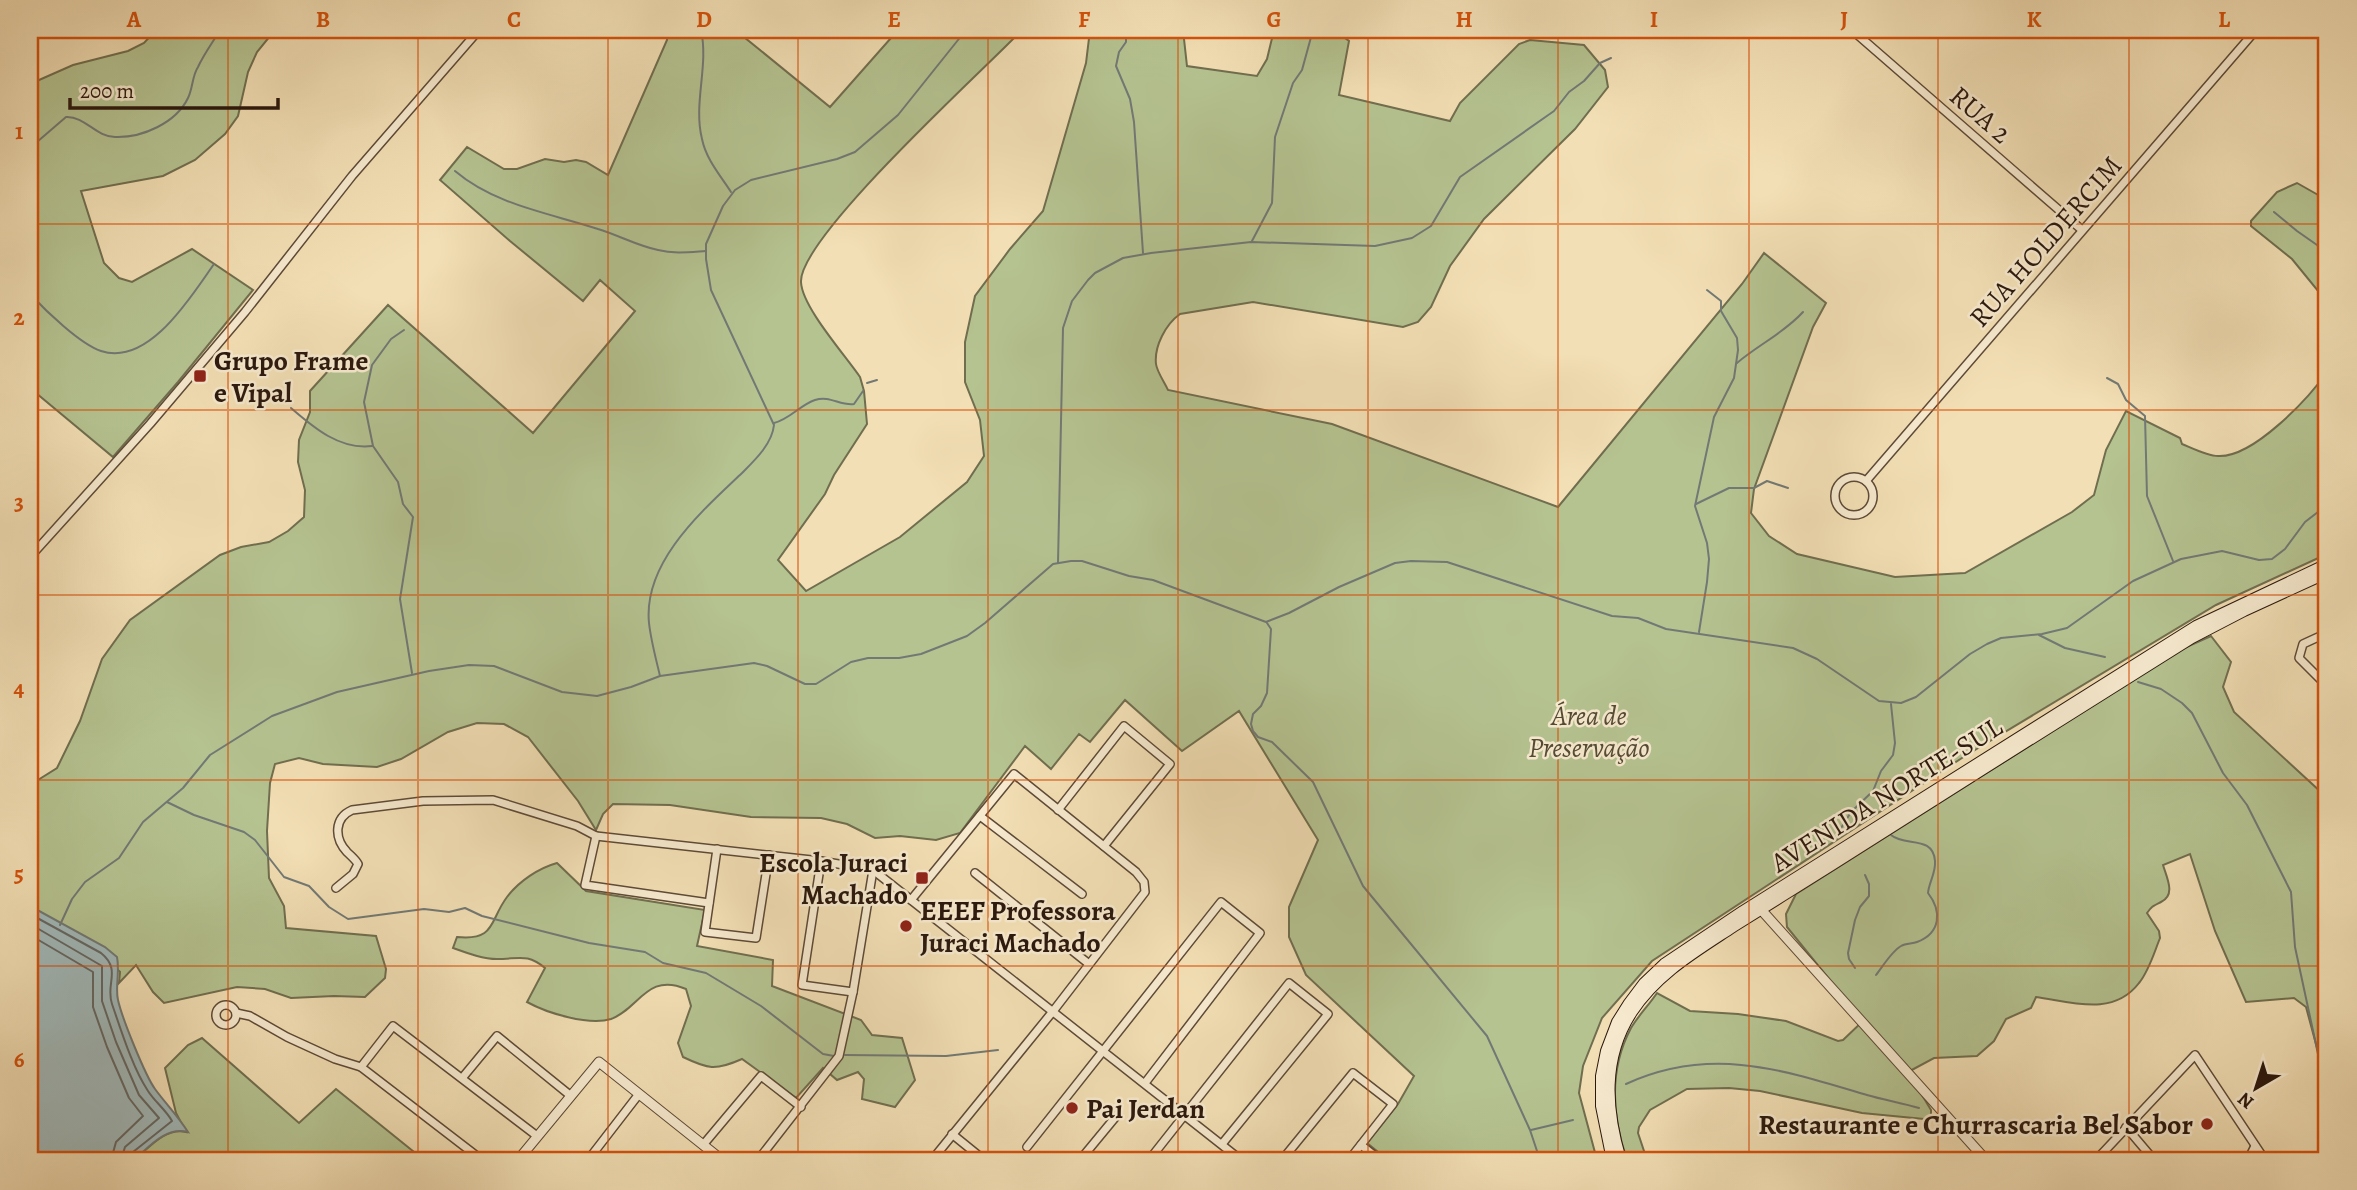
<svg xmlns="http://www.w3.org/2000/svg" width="2357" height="1190" viewBox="0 0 2357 1190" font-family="Alegreya,serif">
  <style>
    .green { fill: #b5c391; stroke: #706e4f; stroke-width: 2 }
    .water { fill: #a1b9ba; stroke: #727975; stroke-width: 2 }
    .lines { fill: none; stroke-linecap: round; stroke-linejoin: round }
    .shore { stroke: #666864; stroke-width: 2 }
    .stream { stroke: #727975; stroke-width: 2 }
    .minor-casing { stroke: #5d4a37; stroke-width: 10 }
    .tertiary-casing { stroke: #5d4a37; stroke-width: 11 }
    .secondary-casing { stroke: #2b180d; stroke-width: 12 }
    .minor { stroke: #f7eacf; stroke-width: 7 }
    .tertiary { stroke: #f7eacf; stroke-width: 9 }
    .secondary { stroke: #f7eacf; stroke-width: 10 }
    .grid { fill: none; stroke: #d5520c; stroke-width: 2; stroke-opacity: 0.55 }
    .poi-dot { fill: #8f2418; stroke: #f7eacf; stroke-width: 2.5 }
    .labels { text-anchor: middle; stroke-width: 5; stroke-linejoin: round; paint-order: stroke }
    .street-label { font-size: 28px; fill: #2b180d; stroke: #f7eacf }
    .poi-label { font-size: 28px; font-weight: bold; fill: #2b180d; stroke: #f7eacf; text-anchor: start }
    .park-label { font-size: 28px; font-style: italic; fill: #544b35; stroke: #f7eacf }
    .neatline { fill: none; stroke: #d5520c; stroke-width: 2.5 }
    .grid-label { font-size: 23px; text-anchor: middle; font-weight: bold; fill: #d5520c }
  </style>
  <rect width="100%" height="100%" fill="#f3dfb5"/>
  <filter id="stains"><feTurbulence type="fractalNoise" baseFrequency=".00286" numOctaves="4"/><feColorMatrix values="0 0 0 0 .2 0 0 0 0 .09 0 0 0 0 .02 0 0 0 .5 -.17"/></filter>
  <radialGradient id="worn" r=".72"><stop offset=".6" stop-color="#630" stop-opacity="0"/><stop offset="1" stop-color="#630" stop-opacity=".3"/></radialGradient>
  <g class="green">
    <polygon points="156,30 275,30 257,52 248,72 238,116 225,134 195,160 163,176 81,191 104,263 119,278 132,282 192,249 253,290 178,382 113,457 30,388 30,84 73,65 128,51 144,43"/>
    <path d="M667,30H750L744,37L830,107L898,30H991V33L1014,38C977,76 799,238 801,282C802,307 845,355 860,377L864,391L867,424L834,475L825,494L778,560L806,591L900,537L967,482L984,456L980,420L965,382V342L975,296L1010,249L1043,211L1086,63L1090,30H1183L1187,66L1257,76L1267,59L1274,30H1334L1349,41L1339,95L1450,121L1460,103L1519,44L1530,40L1584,45L1605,70L1608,87L1575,129L1484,219L1450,266L1431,307L1418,322L1403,327L1253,302L1180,314C1166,324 1154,346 1156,364C1157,372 1165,383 1168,390L1332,424L1558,507L1742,284L1764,253L1826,303L1813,327L1754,489L1751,513L1769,536L1797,554L1895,577L1965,573L2072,512L2094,495L2106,450L2126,411L2180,438L2182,444C2192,448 2207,456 2218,456C2253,458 2308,399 2327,372V554L2216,605L1965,756L1652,961L1602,1018L1583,1066L1579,1093L1597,1160H1388L1367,1143L1398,1104L1414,1076L1306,975L1289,937V907L1318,840L1239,711L1182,751L1125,700L1090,742L1079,734L1051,769L1025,746L960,833L936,840L900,836L875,838L847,824L821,818L751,817L670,805L613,804L603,814L596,830L578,801L528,737L504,724L477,723L448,732L401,759L377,767L323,764L299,758L275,764L270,783L267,831L269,878L284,906L286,928L376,936L386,969L385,978L365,997L334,996L291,998L265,989L237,987L164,1003L153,992L136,965L119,983L120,972L85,938L30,906V785L57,768L80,721L102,659L130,620L220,555L241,547L269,542L288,531L304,517L305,490L298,462L299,440L310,412V391L388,305L533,433L635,311L600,280L583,301L510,241L440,180L467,147L504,169H517L545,159L564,162L576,160L586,162L608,175L667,40Z"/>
    <polygon points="2297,183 2327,200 2327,302 2292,259 2251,226 2251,221 2277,192"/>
    <path d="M2211,636L2231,662L2223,687L2234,712L2323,794L2327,801V1076L2320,1059L2306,1007L2294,998L2246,1002L2215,931L2190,854L2163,865C2167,878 2176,895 2161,902C2153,906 2152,906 2147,913L2159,931L2160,938C2154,953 2149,971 2139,983C2113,1017 2072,1002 2036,997L2031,1008L2006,1019L1994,1041L1977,1056L1934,1058L1908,1072L1931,1110V1115L1924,1119L1862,1113L1760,1091L1729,1088L1687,1089L1650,1110L1639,1127L1638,1133L1647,1160H1627C1612,1116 1608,1071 1631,1028C1638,1016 1649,1005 1657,993L1690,1011L1738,1014L1786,1021L1838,1041L1843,1040L1863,1021L1787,927L1786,914L1796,894L2182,649Z"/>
    <path d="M557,863L586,891L705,910L697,946L773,960L772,986L861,1020L872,1035L902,1038L915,1080L895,1107L862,1099L864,1079L858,1072L837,1080L823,1068L796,1098L742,1059C715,1071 708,1069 683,1057L678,1043L691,1006L686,989C647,972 639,1009 611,1019C589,1026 547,1013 527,1002L545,968C527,953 519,959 497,959C483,959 467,953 453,948L457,937C496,941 489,921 507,897C519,881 539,868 557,863Z"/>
    <path d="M202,1038L299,1123L336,1089L424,1160H134C149,1148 165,1127 186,1132L176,1113L165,1068L188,1045Z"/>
  </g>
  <path class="water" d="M30,906L105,947L117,957C120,972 115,988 118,1000C122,1018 145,1075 155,1089C166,1104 178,1116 188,1132C166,1126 149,1147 134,1160H30Z"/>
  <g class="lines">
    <g class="shore">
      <path d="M30,914L101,953C122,970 105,984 112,1004C121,1030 133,1069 148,1091C155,1102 166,1110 172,1121L133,1152L130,1160"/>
      <polyline points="30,924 102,966 102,1001 116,1042 139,1095 159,1118 125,1147 121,1160"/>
      <polyline points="30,935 93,972 93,1007 107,1047 129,1098 143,1116 116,1142 111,1160"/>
    </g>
    <g class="stream">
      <path d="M701,30C709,66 693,103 702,139C706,159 720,175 731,192"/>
      <polyline points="1126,30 1126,42 1119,52 1116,66 1130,99 1134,122 1143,253"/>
      <path d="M30,148L66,117C85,116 96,137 115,137C142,138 176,123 188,98C193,88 192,76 198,67C204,54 213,42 220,30"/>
      <path d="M455,171C495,205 549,213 598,229C618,235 638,246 658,250C674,254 690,252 706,251"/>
      <polyline points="2274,212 2297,231 2327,252"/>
      <polyline points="1252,241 1272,203 1275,137 1293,83 1302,70 1313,30"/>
      <path d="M30,294C46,311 80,344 101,351C149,367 192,295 214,264"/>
      <polyline points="404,330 391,339 372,365 364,402 373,446 398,482 403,504 413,517 400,599 412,673"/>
      <path d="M1737,363C1758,345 1784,333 1803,312"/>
      <polyline points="2107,378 2118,384 2126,400 2145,416 2147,496 2173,561"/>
      <polyline points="867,383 877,380"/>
      <path d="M291,408C314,428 340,450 372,446"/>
      <path d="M774,423C790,419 800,405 815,400C830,395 840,406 854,404L863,391"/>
      <polyline points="1696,504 1729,488 1754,488 1767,481 1788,488"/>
      <polyline points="1058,563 1063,328 1072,301 1088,280 1095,273 1123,258 1151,253 1251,242 1375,246 1412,238 1431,226 1460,177 1554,111 1569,92 1584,81 1600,63 1611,58"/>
      <polyline points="1267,623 1271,629 1267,693 1261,706 1253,714 1251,724 1253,731 1258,737 1272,742 1313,782 1363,886 1487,1036 1530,1130 1540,1160"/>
      <polyline points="1699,632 1707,582 1709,559 1707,543 1695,506 1714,417 1734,378 1738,350 1737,338 1721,311 1721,301 1707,290"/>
      <polyline points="2039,635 2065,648 2105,657"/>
      <path d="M660,676C656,659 651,641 649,623C643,562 702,511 742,473C755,460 772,444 774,425L711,290L706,259V244L723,206L735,190L751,180L837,159L855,152L898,115L966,30"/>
      <polyline points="2138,682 2161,689 2182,703 2192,713 2223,773 2247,805 2291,892 2295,947 2321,1068 2327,1079"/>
      <polyline points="1875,789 1883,804"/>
      <polyline points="167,802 194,815 244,832 255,840 284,877 309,886 329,907 348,919 424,909 449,912 465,908 482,916 589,943 645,952 663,963 706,973 761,1006 823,1054 834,1056"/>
      <polyline points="1838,833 1851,812 1873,791 1881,771 1893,755 1895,743 1891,704"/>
      <polyline points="60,925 72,899 85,882 119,858 143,822 183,788 210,755 272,716 337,692 429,671 469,665 494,666 562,692 597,696 631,687 660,676 754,663 767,666 805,684 816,684 851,662 868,658 899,658 921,654 967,636 985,623 1053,564 1071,561 1082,561 1129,576 1153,580 1266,622 1289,613 1339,587 1395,563 1411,561 1447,562 1612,616 1638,618 1666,629 1793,648 1817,659 1879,701 1901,703 1916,697 1970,654 1987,644 2001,638 2042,634 2067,628 2133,581 2181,559 2222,551 2259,560 2272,559 2285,549 2305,522 2327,505"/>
      <polyline points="1855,968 1849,959 1848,953 1855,920 1860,907 1869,896 1869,884 1865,875"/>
      <path d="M1876,975C1883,966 1892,951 1901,946C1906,943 1912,944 1917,942C1941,933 1942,911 1928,893C1929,882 1936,873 1935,861C1933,835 1905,847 1891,835"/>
      <polyline points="845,1055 946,1056 998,1050"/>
      <path d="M1626,1084C1711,1045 1783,1070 1867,1095C1884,1100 1902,1103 1919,1108"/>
      <polyline points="1531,1130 1573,1120"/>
    </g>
    <defs>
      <g id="minor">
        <polyline points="1852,30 2082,230"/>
        <circle cx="1854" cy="496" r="19"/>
        <polyline points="1866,481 2256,30"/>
        <polyline points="30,557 150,424 245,312 352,176 479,30"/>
        <polyline points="2327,633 2303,644 2299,658 2327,686"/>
        <polyline points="1058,810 1124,726 1170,764 1104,846"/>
        <polyline points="980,816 1082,894"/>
        <polyline points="596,836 585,885 709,903"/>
        <polyline points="717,849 705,932 756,938 769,855"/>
        <polyline points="821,861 802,985 853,992"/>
        <polyline points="975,873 1089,964"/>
        <path d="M336,888L353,874L358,864C355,859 351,856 347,852C334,838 334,818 352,810L423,801L493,800L577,826L596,836L821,861L873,870L1241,1160"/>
        <polyline points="911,900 1014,774 1136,872 1144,882 1145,892 1054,1010 932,1160"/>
        <circle cx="226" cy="1015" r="10"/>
        <polyline points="236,1013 250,1016 287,1037 335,1059 361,1067 482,1160"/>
        <polyline points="361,1067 393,1026 537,1136"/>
        <polyline points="463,1077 497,1036 571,1096"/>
        <polyline points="2126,1127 2154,1160"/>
        <polyline points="952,1134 984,1160"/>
        <polyline points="703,1145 761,1076 801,1107"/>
        <polyline points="1361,1145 1380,1160"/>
        <polyline points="1027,1147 1221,902 1260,933 1145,1083"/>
        <polyline points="588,1160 639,1094"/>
        <polyline points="655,1160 658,1156"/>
        <polyline points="758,1160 839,1056 853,992 873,870"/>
        <polyline points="1080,1160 1118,1114"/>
        <polyline points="1149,1160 1289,983 1328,1014 1222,1144"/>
        <polyline points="1282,1160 1353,1073 1393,1104 1349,1160"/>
        <polyline points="2096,1160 2195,1055 2265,1160"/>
        <polyline points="2248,1160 2255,1146"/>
      </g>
      <g id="tertiary">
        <polyline points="1756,904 1986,1160"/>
        <polyline points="518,1160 599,1062 722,1160"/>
      </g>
      <g id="secondary">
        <polyline points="1612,1160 1601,1106 1601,1076 1606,1051 1617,1022 1629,1003 1644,983 1664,964 1743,911 2196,626 2327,564"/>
        <path d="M1621,1160C1606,1110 1602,1058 1632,1012C1657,974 1695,952 1733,927C1766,906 1799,886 1832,865C1952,789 2071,713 2192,638L2244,611L2327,573"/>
      </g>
    </defs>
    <use href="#minor" class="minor-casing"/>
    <use href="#tertiary" class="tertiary-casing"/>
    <use href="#secondary" class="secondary-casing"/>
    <use href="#minor" class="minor"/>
    <use href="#tertiary" class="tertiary"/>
    <use href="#secondary" class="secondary"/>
  </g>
  <path class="grid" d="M228,30V1160M418,30V1160M608,30V1160M798,30V1160M988,30V1160M1178,30V1160M1368,30V1160M1558,30V1160M1749,30V1160M1938,30V1160M2129,30V1160M30,224H2327M30,410H2327M30,595H2327M30,780H2327M30,966H2327"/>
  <g class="poi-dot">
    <rect x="193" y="369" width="14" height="14" rx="3.5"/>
    <rect x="915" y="871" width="14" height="14" rx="3.5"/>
    <circle cx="906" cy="926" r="7"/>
    <circle cx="1072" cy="1108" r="7"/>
    <circle cx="2207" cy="1124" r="7"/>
  </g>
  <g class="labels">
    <g class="street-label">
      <text transform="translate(1981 114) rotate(41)" y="10">RUA 2</text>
      <text transform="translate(2045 241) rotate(-49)" y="10">RUA HOLDERCIM</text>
      <text transform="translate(1886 794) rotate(-32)" y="10">AVENIDA NORTE-SUL</text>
    </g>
    <g class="poi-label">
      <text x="214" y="370">Grupo Frame<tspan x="214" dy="32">e Vipal</tspan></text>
      <text x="908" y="872" text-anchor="end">Escola Juraci<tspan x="908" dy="32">Machado</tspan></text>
      <text x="920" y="920">EEEF Professora<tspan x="920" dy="32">Juraci Machado</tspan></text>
      <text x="1086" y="1118">Pai Jerdan</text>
      <text x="2193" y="1134" text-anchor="end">Restaurante e Churrascaria Bel Sabor</text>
    </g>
    <g class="park-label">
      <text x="1589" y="725">Área de<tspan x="1589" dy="32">Preservação</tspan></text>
    </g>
  </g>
  <rect width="2357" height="1190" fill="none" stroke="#f3dfb5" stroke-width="77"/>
  <g transform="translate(2256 1088) rotate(219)" stroke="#f7eacf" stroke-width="5" paint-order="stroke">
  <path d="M0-5L12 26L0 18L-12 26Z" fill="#2b180d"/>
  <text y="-10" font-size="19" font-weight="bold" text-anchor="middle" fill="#2b180d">N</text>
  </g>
  <path d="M70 98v10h208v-10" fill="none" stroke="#2b180d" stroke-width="3.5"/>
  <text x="80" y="98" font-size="21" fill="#2b180d" stroke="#f7eacf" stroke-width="5" paint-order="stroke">200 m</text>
  <rect x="38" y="38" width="2280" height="1114" class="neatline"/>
  <g class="grid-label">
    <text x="134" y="27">A</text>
    <text x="323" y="27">B</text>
    <text x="514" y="27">C</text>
    <text x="704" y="27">D</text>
    <text x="894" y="27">E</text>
    <text x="1084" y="27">F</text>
    <text x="1274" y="27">G</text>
    <text x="1464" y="27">H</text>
    <text x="1654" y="27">I</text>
    <text x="1844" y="27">J</text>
    <text x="2034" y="27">K</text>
    <text x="2224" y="27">L</text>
    <text x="19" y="139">1</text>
    <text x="19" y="325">2</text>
    <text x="19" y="510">3</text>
    <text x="19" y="696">4</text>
    <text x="19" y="881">5</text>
    <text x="19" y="1067">6</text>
  </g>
  <rect width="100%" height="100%" filter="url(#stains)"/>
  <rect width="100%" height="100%" fill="url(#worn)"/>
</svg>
